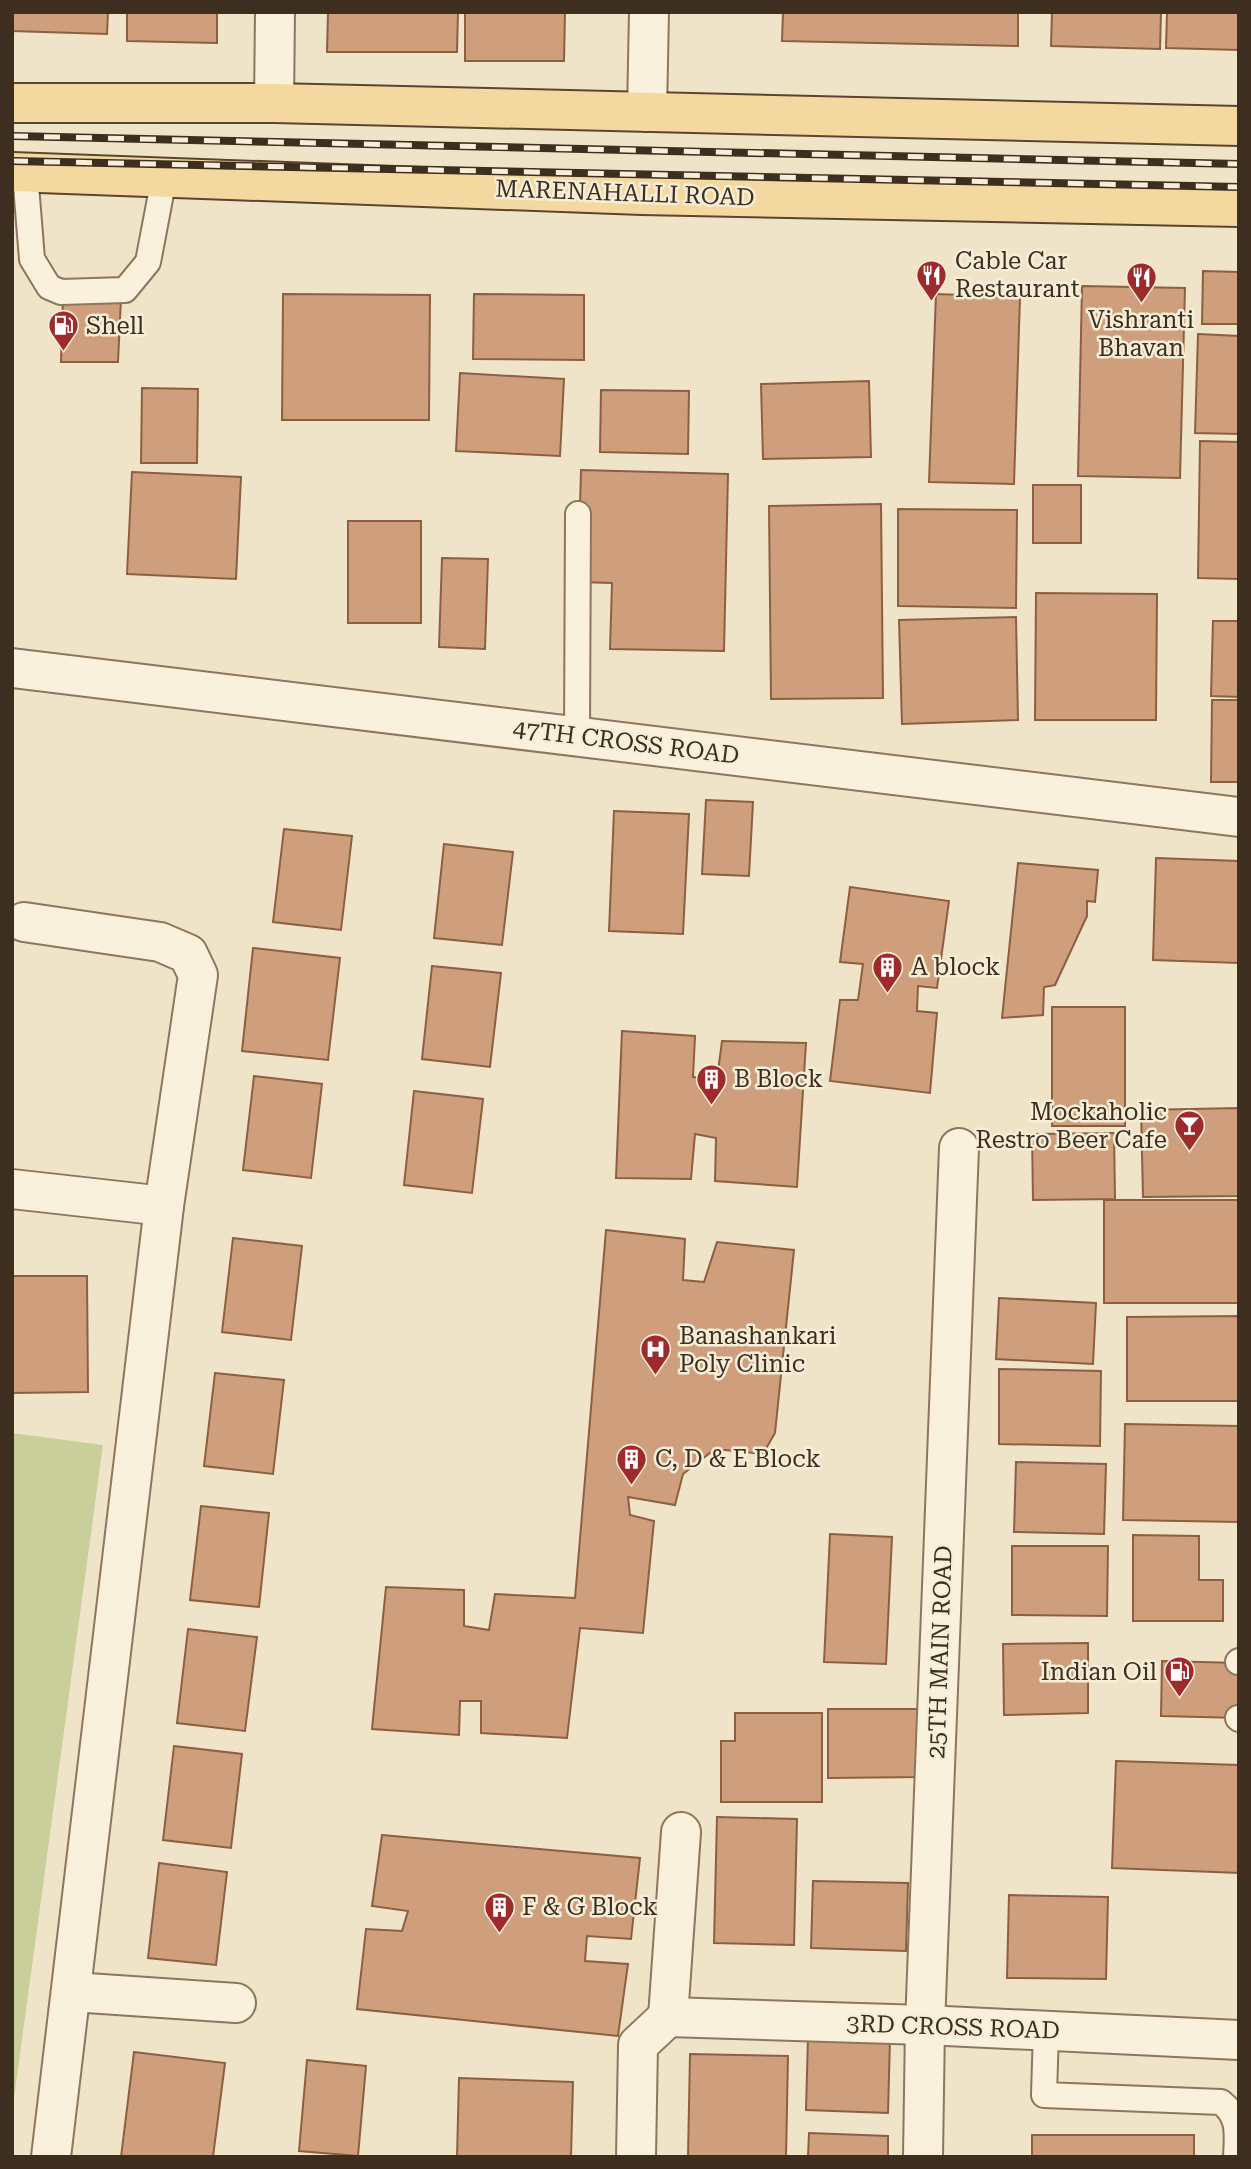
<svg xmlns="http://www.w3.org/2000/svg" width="1251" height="2169" viewBox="0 0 1251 2169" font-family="'Roboto Serif',serif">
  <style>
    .green { fill: #c9cf9b }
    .building { fill: #cf9f7d; stroke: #8d5f41; stroke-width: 2 }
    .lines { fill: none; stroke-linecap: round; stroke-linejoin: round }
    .service-casing { stroke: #8d765c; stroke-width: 28 }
    .minor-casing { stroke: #8d765c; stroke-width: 42 }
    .tertiary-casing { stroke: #8d765c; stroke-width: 42 }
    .primary-casing { stroke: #5b4430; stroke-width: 42 }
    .service { stroke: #faf1dc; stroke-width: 24 }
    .minor { stroke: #faf1dc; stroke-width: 38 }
    .tertiary { stroke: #faf1dc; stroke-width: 38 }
    .primary { stroke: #f3d9a0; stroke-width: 38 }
    .rail-casing { stroke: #3d2e20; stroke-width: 8 }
    .rail { stroke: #f7eed8; stroke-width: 5; stroke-dasharray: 16; stroke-linecap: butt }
    .labels { text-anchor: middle; stroke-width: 5; stroke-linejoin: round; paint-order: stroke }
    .street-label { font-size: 24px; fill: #3d2e20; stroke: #f7eed8 }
    .poi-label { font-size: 24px; fill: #3d2e20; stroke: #f7eed8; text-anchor: start }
  </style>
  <rect width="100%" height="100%" fill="#f0e4c8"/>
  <polygon class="green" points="12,1433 103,1445 12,2113"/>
  <g class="building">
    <polygon points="12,12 108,12 107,34 12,31"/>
    <polygon points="127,12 217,12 217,43 127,41"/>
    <polygon points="328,12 458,12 457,52 327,52"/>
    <polygon points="465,12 565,12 564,61 465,61"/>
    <polygon points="783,12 1018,12 1018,46 782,41"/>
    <polygon points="1052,12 1161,12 1160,49 1051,46"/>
    <polygon points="1167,12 1239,12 1239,50 1166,48"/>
    <polygon points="1203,271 1239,272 1239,324 1202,324"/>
    <polygon points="1082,286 1185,288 1180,478 1078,476"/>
    <polygon points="283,294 430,295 429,420 282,420"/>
    <polygon points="474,294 584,295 584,360 473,359"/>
    <polygon points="936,294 1020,297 1014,484 929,482"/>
    <polygon points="63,295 121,298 118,362 61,362"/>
    <polygon points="1198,334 1239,336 1239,434 1195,433"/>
    <polygon points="460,373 564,379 560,456 456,451"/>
    <polygon points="869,381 871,457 763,459 761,384"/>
    <polygon points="142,388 198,389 197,463 141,463"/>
    <polygon points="601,390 689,391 688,454 600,452"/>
    <polygon points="1200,441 1239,442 1239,579 1198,578"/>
    <polygon points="581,470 728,474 724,651 610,649 612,583 578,582"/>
    <polygon points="132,472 241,477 236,579 127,574"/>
    <rect x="1033" y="485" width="48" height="58"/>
    <polygon points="881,504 883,698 771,699 769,506"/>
    <polygon points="898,509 1017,510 1016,608 898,606"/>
    <rect x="348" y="521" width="73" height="102"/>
    <polygon points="442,558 488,559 485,649 439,647"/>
    <polygon points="1036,593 1157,594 1156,720 1035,720"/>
    <polygon points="1016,617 1018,720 902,724 899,620"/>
    <polygon points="1213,621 1239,621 1239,697 1211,696"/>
    <polygon points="1212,700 1239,700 1239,782 1211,782"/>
    <polygon points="706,800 753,802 749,876 702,874"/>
    <polygon points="614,811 689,814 683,934 609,931"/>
    <polygon points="284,829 352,836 341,930 273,922"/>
    <polygon points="444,844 513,852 502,945 434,938"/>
    <polygon points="1156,858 1239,861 1239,963 1153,960"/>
    <polygon points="1018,863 1098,870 1095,902 1087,901 1087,916 1055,985 1044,987 1043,1015 1002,1018"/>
    <polygon points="850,887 949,901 937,988 918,986 917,1011 937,1013 930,1093 830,1081 840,1000 858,1000 863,964 840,962"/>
    <polygon points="253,948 340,958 328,1060 242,1051"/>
    <polygon points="432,966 501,973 490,1067 422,1059"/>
    <rect x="1052" y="1007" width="73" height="119"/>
    <polygon points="622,1031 695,1036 693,1077 717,1079 722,1041 806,1043 797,1187 715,1181 716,1138 695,1134 691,1179 616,1178"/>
    <polygon points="254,1076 322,1084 311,1178 243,1170"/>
    <polygon points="414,1091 483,1099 472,1193 404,1185"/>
    <polygon points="1239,1108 1239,1196 1143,1197 1141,1110"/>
    <polygon points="1114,1133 1115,1199 1033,1200 1032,1134"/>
    <rect x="1104" y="1200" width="135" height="103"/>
    <polygon points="606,1230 685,1239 683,1280 704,1282 717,1242 794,1250 775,1433 763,1454 715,1449 683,1474 675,1505 628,1497 630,1515 654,1521 643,1633 580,1628 567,1738 481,1733 481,1701 460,1701 459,1735 372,1729 386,1587 464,1590 464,1626 489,1630 495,1594 575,1598"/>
    <polygon points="233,1238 302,1246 291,1340 222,1332"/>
    <polygon points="12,1276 87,1276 88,1392 12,1393"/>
    <polygon points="999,1298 1096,1303 1093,1364 996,1359"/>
    <polygon points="1239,1316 1239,1401 1127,1401 1127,1317"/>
    <polygon points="999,1369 1101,1371 1100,1446 999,1444"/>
    <polygon points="215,1373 284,1380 273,1474 204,1466"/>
    <polygon points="1125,1424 1239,1426 1239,1522 1123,1520"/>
    <polygon points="1016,1462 1106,1464 1104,1534 1014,1532"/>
    <polygon points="201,1506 269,1513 259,1607 190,1600"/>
    <polygon points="830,1534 892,1537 886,1664 824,1662"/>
    <polygon points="1133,1535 1199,1536 1199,1580 1223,1580 1223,1621 1133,1621"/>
    <polygon points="1012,1546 1108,1546 1107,1616 1012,1615"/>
    <polygon points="188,1629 257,1637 245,1731 177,1723"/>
    <polygon points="1088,1643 1088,1713 1004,1715 1003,1644"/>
    <polygon points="1162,1661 1239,1663 1239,1718 1161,1716"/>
    <polygon points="828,1709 924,1709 924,1777 828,1778"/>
    <polygon points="735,1713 822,1713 822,1802 721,1802 721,1741 735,1741"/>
    <polygon points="174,1746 242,1754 231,1848 163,1840"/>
    <polygon points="1116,1761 1239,1765 1239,1873 1112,1868"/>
    <polygon points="717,1817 797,1819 794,1945 714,1943"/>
    <polygon points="382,1835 640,1858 631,1939 587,1936 585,1961 628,1964 618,2036 357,2009 366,1929 402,1931 408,1911 372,1906"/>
    <polygon points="159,1863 227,1872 216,1965 148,1958"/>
    <polygon points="813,1881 908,1883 906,1951 811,1948"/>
    <polygon points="1009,1895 1108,1897 1106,1979 1007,1978"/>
    <polygon points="808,2037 890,2039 888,2113 806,2110"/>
    <polygon points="134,2052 225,2063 213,2157 121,2157"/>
    <polygon points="690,2054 788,2056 786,2157 688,2157"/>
    <polygon points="307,2060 366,2066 358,2156 299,2151"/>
    <polygon points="459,2078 573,2082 571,2157 457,2157"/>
    <polygon points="809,2133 888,2136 888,2157 808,2157"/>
    <rect x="1032" y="2135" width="162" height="22"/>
  </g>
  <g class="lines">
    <defs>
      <g id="service">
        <polyline points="25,173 32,259 49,287 61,292 125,290 148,262 164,178"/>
        <polyline points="577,736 578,514"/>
        <polyline points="1238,1662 1239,1661"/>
        <polyline points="1238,1718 1239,1719"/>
        <path d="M1046,2030L1044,2095L1221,2102C1240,2117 1237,2134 1236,2157"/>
      </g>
      <g id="minor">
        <polyline points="274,103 275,12"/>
        <polyline points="24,922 160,942 188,954 198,975 164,1206 51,2157"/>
        <polyline points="12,1189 164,1206"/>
        <polyline points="72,1992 236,2003"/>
        <polyline points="668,2017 925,2025 1239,2040"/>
        <polyline points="668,2017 681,1832"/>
        <polyline points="636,2157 638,2045 668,2017"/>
        <polyline points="923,2157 925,2025 959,1148"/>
      </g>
      <g id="tertiary">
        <polyline points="647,112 649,12"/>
        <polyline points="12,668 1239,817"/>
      </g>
      <g id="primary">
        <polyline points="12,103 274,103 1239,126"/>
        <polyline points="12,172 642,195 1239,207"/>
      </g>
    </defs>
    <use href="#service" class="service-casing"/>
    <use href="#minor" class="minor-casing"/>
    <use href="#tertiary" class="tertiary-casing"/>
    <use href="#primary" class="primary-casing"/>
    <use href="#service" class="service"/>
    <use href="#minor" class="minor"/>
    <use href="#tertiary" class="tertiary"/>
    <use href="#primary" class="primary"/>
    <defs>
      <g id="rail">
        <polyline points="12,136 1239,164"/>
        <polyline points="12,161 1239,187"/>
      </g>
    </defs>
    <use href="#rail" class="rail-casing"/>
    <use href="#rail" class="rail"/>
  </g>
  <defs>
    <symbol id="restaurant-pin" viewBox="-11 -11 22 30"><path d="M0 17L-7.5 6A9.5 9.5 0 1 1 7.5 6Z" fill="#9e2a2b" stroke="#f7eed8"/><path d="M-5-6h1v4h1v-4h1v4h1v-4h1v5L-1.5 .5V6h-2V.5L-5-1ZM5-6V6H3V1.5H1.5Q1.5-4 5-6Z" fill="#fff"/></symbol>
    <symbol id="fuel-pin" viewBox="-11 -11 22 30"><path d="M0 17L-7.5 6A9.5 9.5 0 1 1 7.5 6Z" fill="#9e2a2b" stroke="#f7eed8"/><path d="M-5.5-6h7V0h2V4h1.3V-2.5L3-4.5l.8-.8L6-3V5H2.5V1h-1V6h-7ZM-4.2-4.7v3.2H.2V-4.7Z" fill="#fff"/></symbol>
    <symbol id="building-pin" viewBox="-11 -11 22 30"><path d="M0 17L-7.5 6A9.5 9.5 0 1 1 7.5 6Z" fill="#9e2a2b" stroke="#f7eed8"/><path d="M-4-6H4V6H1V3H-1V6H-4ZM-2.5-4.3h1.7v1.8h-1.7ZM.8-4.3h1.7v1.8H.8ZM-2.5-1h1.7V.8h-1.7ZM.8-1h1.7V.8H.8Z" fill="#fff"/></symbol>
    <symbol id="bar-pin" viewBox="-11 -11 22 30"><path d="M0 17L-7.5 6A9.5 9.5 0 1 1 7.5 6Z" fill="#9e2a2b" stroke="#f7eed8"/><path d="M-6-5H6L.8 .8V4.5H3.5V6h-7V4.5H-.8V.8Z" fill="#fff"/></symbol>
    <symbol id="hospital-pin" viewBox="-11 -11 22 30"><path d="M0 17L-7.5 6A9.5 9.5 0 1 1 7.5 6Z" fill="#9e2a2b" stroke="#f7eed8"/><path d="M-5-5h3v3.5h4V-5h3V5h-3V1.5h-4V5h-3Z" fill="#fff"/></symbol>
  </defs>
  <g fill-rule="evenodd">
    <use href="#restaurant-pin" x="914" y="258" width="35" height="47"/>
    <use href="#restaurant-pin" x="1124" y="260" width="35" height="47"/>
    <use href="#fuel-pin" x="46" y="308" width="35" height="47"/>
    <use href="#building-pin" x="870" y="950" width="35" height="47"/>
    <use href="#building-pin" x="694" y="1062" width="35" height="47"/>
    <use href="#bar-pin" x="1172" y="1108" width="35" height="47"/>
    <use href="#hospital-pin" x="638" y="1332" width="35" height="47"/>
    <use href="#building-pin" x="614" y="1442" width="35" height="47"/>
    <use href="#fuel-pin" x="1162" y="1654" width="35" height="47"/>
    <use href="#building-pin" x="482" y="1890" width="35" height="47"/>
  </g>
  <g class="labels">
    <g class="street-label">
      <text transform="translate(625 193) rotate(2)" y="8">MARENAHALLI ROAD</text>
      <text transform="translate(626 742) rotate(7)" y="8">47TH CROSS ROAD</text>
      <text transform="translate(940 1652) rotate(-88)" y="8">25TH MAIN ROAD</text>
      <text transform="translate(953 2027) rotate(2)" y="8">3RD CROSS ROAD</text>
    </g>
    <g class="poi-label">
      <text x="955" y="269">Cable Car<tspan x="955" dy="28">Restaurant</tspan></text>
      <text x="1141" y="328" text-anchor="middle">Vishranti<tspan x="1141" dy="28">Bhavan</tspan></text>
      <text x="86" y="334">Shell</text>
      <text x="911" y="975">A block</text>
      <text x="734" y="1087">B Block</text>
      <text x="1167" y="1120" text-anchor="end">Mockaholic<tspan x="1167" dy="28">Restro Beer Cafe</tspan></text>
      <text x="679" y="1344">Banashankari<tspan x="679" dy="28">Poly Clinic</tspan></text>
      <text x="655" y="1467">C, D &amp; E Block</text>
      <text x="1157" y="1680" text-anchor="end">Indian Oil</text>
      <text x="522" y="1915">F &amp; G Block</text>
    </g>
  </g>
  <rect width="1251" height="2169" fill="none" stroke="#3d2e20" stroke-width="28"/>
</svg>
